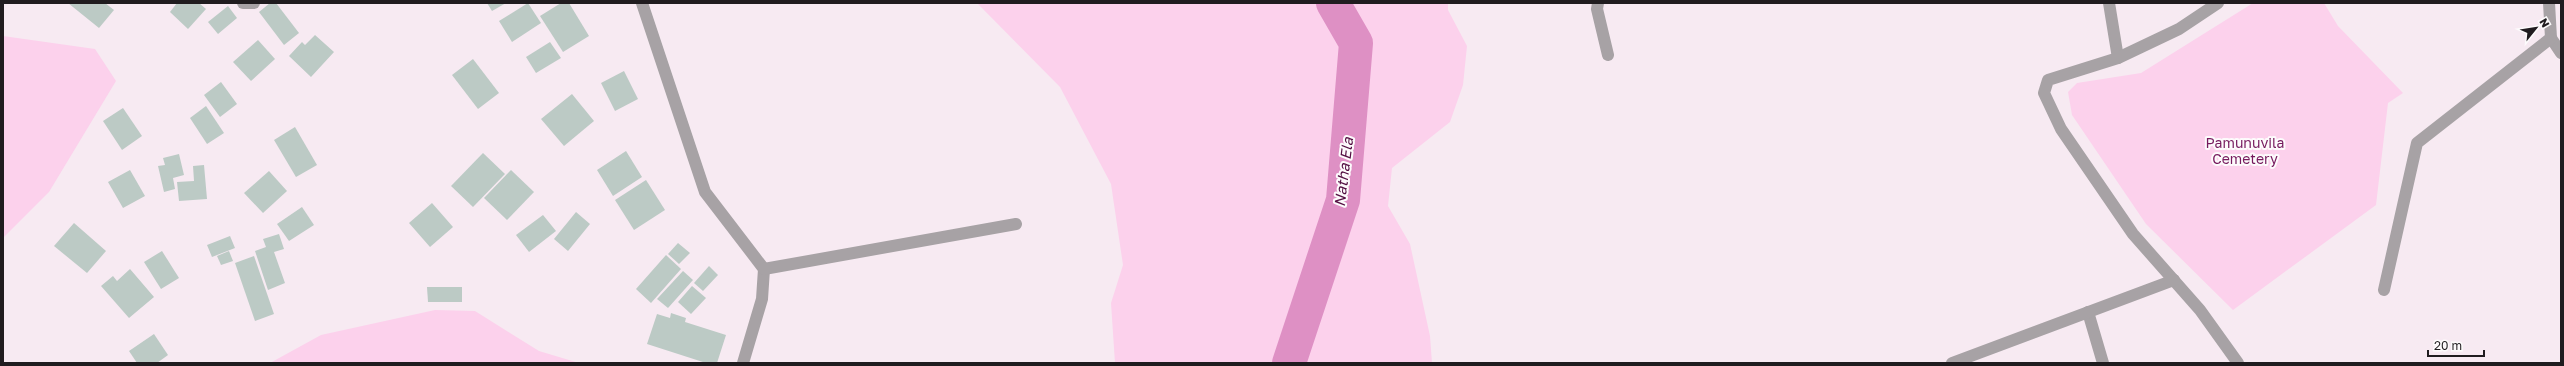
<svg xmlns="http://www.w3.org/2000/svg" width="2564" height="366" viewBox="0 0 2564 366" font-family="'Golos Text',sans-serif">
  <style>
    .green { fill: #fcd1ec }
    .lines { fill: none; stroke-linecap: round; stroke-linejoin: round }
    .river { stroke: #de90c4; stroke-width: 34 }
    .building { fill: #bccac5 }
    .street { stroke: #a7a2a5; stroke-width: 12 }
    .labels { text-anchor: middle; stroke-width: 4; stroke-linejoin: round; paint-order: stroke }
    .park-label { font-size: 14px; fill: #761a5e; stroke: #fdfbfc }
    .water-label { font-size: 15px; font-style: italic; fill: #540f43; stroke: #fdfbfc }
  </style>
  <rect width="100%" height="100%" fill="#f7eaf2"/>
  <g class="green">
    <polygon points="977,3 1448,3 1448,10 1467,46 1463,85 1450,122 1392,168 1388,206 1410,244 1430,336 1432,363 1115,363 1111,303 1123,265 1111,184 1060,87"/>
    <polygon points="2253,3 2324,3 2338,26 2403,93 2388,103 2376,205 2233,310 2146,224 2072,115 2068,92 2077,83 2141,73"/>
    <polygon points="3,36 95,49 116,81 49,192 3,238"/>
    <polygon points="435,310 475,311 539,351 579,363 270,363 321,335"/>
  </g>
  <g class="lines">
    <polyline class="river" points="1289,363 1343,200 1356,43 1333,3"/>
  </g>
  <g class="building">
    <polygon points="68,3 105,3 114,10 99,28"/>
    <polygon points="177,3 199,3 206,9 188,29 170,12"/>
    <polygon points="270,3 276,3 299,33 284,45 259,12"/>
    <polygon points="487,3 506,3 492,11"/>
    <polygon points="528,3 541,23 512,42 499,21"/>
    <polygon points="561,3 569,3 589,36 563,52 540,16"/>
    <polygon points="228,6 237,18 218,34 208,22"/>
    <polygon points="315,35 334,52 311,77 289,56 302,42 305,45"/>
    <polygon points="258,40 275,59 251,81 233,62"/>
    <polygon points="550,42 561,58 536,73 526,57"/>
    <polygon points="473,59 499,93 478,109 452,75"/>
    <polygon points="624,71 638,99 615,111 601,83"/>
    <polygon points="221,82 237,104 220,117 204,95"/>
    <polygon points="572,94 594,121 564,146 541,119"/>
    <polygon points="206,106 224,133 207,144 190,118"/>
    <polygon points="123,108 142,136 122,150 103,121"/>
    <polygon points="295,127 317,165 296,177 274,140"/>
    <polygon points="626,151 642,177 613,196 597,170"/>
    <polygon points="483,153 505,174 473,207 451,186"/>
    <polygon points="179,154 184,175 173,178 175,189 164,192 158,166 165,165 163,158"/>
    <polygon points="204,165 207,199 179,201 177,182 194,181 193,166"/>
    <polygon points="130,170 145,196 123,208 108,182"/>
    <polygon points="511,170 534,192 507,220 484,198"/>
    <polygon points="269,171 287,191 263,213 244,193"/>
    <polygon points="646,180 665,210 634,230 615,200"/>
    <polygon points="432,203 453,227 430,247 409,223"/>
    <polygon points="302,207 314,225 289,241 277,224"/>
    <polygon points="576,212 590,224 568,251 554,239"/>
    <polygon points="543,215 556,231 529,252 516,235"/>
    <polygon points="74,223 106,251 87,273 54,246"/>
    <polygon points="279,234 284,249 274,252 285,283 268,290 255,251 266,247 263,239"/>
    <polygon points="230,236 235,248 212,257 207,245"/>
    <polygon points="678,243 690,253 679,264 668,254"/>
    <polygon points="162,251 179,278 161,289 144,262"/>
    <polygon points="229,251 233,261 221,265 217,256"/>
    <polygon points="666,255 681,269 651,303 636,289"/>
    <polygon points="254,256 274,314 255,321 235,263"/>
    <polygon points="709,266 718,275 703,291 694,283"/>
    <polygon points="130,269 154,297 129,318 101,286 113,276 117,281"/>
    <polygon points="683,271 693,280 668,308 657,299"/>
    <polygon points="692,286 706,298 691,314 678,302"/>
    <polygon points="427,287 462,287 462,302 428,302"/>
    <polygon points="671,313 686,318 685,322 726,335 717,363 706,363 647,344 657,314 670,318"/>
    <polygon points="154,334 168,355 157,363 137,363 129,351"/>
  </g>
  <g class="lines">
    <g class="street">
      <polyline points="243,3 254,3"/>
      <polyline points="642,3 705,192 764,269 762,299 743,363"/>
      <polyline points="1598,3 1597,9 1608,55"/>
      <polyline points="2109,3 2118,58"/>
      <polyline points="2218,3 2179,29 2118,58 2048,80 2044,93 2061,129 2133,234 2200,310 2238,363"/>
      <polyline points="2549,3 2551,38 2561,53"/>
      <polyline points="764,269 1016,224"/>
      <polyline points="2384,290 2417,143 2551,38"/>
      <polyline points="2088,312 2103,363"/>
      <polyline points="1952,363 2174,280"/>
    </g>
  </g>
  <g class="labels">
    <g class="park-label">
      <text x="2245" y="148">Pamunuvila<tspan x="2245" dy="16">Cemetery</tspan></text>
    </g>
    <g class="water-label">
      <text transform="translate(1344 172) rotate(-83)" y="5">Natha Ela</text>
    </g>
  </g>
  <rect width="2564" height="366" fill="none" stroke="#201c1f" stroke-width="8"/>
  <g transform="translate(2536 28) rotate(60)" stroke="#fdfbfc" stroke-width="3" paint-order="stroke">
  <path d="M0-3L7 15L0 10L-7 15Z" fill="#201c1f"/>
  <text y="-6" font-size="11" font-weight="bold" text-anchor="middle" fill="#201c1f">N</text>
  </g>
  <path d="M2428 350v6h56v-6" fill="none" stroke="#201c1f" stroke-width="2"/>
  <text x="2434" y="350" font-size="12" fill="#201c1f" stroke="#fdfbfc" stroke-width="3" paint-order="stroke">20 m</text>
</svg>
